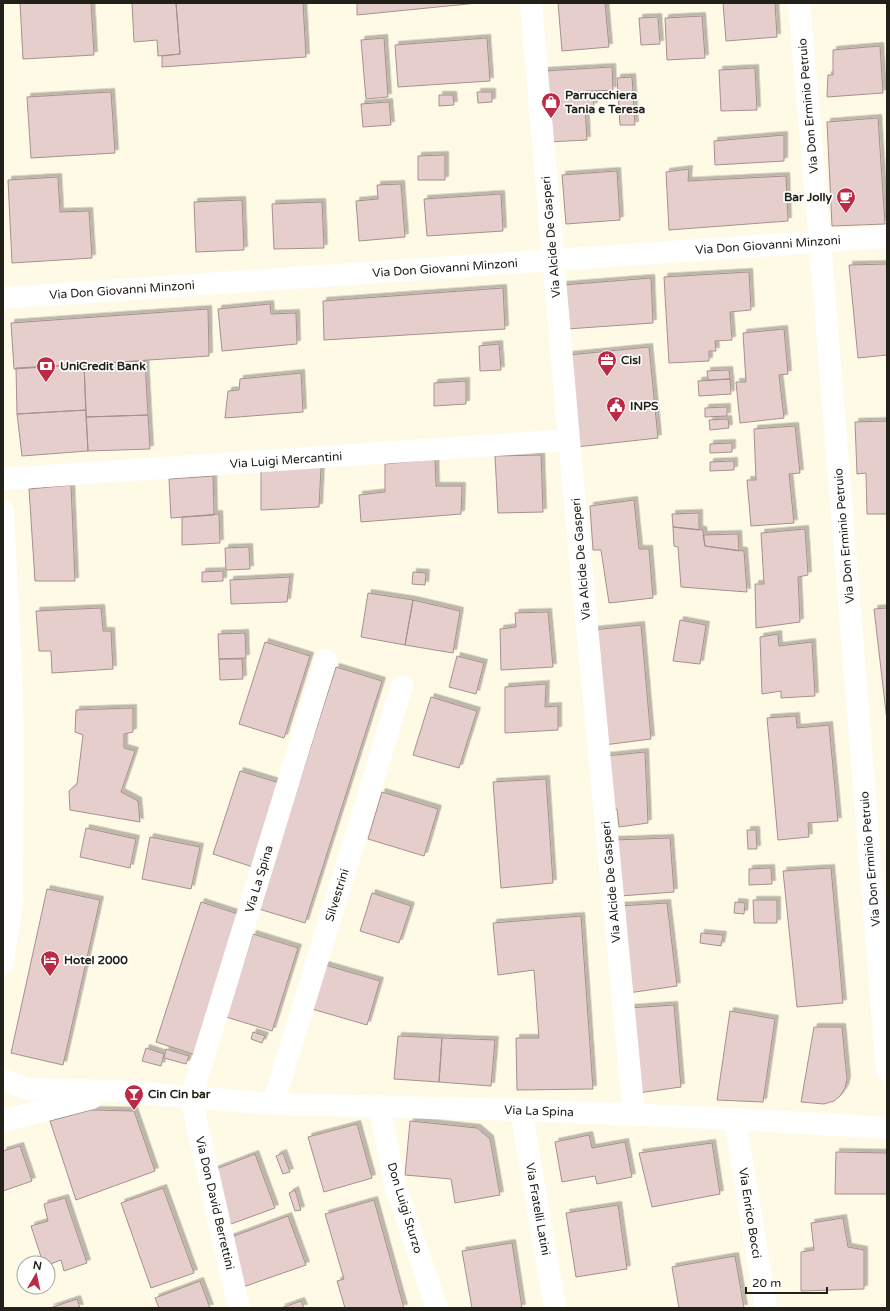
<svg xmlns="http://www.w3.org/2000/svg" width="890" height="1311" font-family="'Varela Round',sans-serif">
<defs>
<filter id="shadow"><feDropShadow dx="3.5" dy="-3.5" stdDeviation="0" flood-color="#0004"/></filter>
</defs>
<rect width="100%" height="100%" fill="#fffae6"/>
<path fill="#e6cecc" stroke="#a6908e" filter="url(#shadow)" d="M20 3H91L94 55 23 59Z
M132 3H176L180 54 158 56 157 40 134 42Z
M176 3H303L306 57 162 67V56L180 54Z
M357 3H478L357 15Z
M558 3H605L609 47 562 51Z
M723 3H775L777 37 726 41Z
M702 16 705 58 667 60 665 18Z
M658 17 660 44 641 45 639 18Z
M384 38 388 97 366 99 361 40Z
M487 38 490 81 398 87 395 45Z
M880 46 883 93 827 97 828 75H833V50Z
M612 67 613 90 570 92V95L593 94 594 106 585 107 587 140 548 142 544 71Z
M755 68 757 110 721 111 719 70Z
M632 77 635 125H620L617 78Z
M111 92 115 153 31 158 27 97Z
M477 92H492V102L478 103Z
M439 95H453L454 105 439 106Z
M389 102 391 125 363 127 361 104Z
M878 118 885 224 832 226 827 122Z
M784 135V161L715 165 714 141Z
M445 155V180H418V156Z
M689 169 688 181 786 176 788 221 669 230 666 172Z
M617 171 620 220 566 224 562 175Z
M58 177 60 212 89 211 92 258 12 263 8 180Z
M401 184 405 237 359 241 356 201 378 199 377 185Z
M501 194 503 231 427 236 424 199Z
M242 200 244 250 196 252 194 202Z
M322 202 324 248 274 249 272 204Z
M887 264V355L858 358 849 265Z
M749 272 751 310 730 312 732 340 715 341 716 351H709V361L669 363 664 277Z
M651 278 653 323 567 329 563 285Z
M503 288 505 329 324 340 323 301Z
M270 304 271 314 296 313 297 344 222 351 218 309Z
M208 309 209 356 14 369 11 323Z
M784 329 788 374 779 375 784 418 740 423 736 382H746L743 333Z
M499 344 501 370 480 371 479 346Z
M649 347 658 438 576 447 569 355Z
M145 361 148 415 86 417 84 364Z
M84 364 86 410 17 414 16 368Z
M729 370 730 379 708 380 707 371Z
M301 373 303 412 225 418 228 391 239 390 240 379Z
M730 379 731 394 699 396 698 381Z
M466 381V404L434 406V383Z
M727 407V416L705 417V408Z
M86 410 88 451 22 456 17 414Z
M148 415 150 449 88 451 86 417Z
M728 419 729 428 710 430 709 420Z
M887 421V514H867L866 473 857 474 855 422Z
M795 426 800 473 789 474 794 523 751 526 747 480H756L754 429Z
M732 443V452L710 453V444Z
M541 455 543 512 498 513 495 456Z
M435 459 436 486H462L461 514 361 522 359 495 385 492V464Z
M734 461V470L710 471V462Z
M321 467 319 507 261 510V471Z
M213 476 214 515 171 518 169 479Z
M71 485 75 581H35L29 489Z
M634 500 639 549H649L653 598 609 603 601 550H593L590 506Z
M699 513V530L673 527 672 514Z
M219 514 220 543 182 545V517Z
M673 527 703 530 705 546 744 551 747 592 681 587 678 547 674 546Z
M805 529 808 575 798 577 800 622 756 628 755 584H764L761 533Z
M738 534 739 551 705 546 703 535Z
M249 547 250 569 226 570 225 548Z
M223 571V581L202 582V572Z
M413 572 426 573 425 585 412 584Z
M290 577 287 602 231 604 230 580Z
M368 593 413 600 405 645 361 637Z
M413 600 460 611 453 653 405 645Z
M101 608 103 631H111L113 669 52 673 51 651H39L36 611Z
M887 608V721L874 609Z
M548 612 553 667 501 670 500 629 516 627 515 613Z
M680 620 706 625 700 664 673 661Z
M641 625 651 739 604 745 593 630Z
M245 633 246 658 219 659 218 634Z
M778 634 779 646 812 642 815 696 781 698V691L762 694 760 637Z
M265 642 310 656 284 738 239 724Z
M457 656 484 663 476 694 449 687Z
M219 659H242L243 679 220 680Z
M336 667 382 681 305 923 259 909Z
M546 684 545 707 558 706V730L505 733V687Z
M431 697 477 711 459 768 413 755Z
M133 708V732L124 734V748L135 751 121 792 138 801 140 822 70 810 69 791 77 784 83 735 75 732 76 710Z
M796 716 797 728 829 725 838 821 808 823 809 837 778 840 767 718Z
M645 752 648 823 619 827 617 809 609 810 606 756Z
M240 771 286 785 259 869 213 854Z
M546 779 553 883 501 888 493 782Z
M382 792 438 809 424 856 368 839Z
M86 828 136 839 130 868 80 857Z
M747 830H756L757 849H748Z
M150 837 200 847 191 889 142 879Z
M670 838 674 892 620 896 614 840Z
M771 868 772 884 749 885V869Z
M831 868 843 1003 797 1007 783 871Z
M47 889 100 900 63 1065 11 1053Z
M372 893 411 906 399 943 360 931Z
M753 900H777V923H754Z
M201 902 241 915 196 1055 156 1042Z
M735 902 745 903 744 914 734 913Z
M667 903 677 986 628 993 619 906Z
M581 916 593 1089 517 1090 516 1038H539L534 970 498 975 493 923Z
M701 933 723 935 721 946 700 943Z
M253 934 298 948 272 1031 226 1017Z
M325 965 380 981 367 1025 312 1009Z
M674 1005 681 1087 638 1093 629 1008Z
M730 1011 775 1019 763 1102 717 1100Z
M814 1027H842L847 1079 845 1088 840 1096 834 1101 824 1104 801 1102Z
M253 1032 265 1036 262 1043 251 1039Z
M398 1036 442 1038 439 1082 394 1079Z
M442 1038 495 1040 491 1086 439 1082Z
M146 1048 164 1054 161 1066 142 1061Z
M166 1049 189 1056 186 1064 164 1058Z
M91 1110 134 1111 155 1171 76 1200 50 1121Z
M410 1121 477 1128 490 1139 500 1195 455 1203 451 1179 405 1175Z
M357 1124 372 1178 324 1192 308 1137Z
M589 1135 592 1148 625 1142 632 1177 597 1184 595 1176 562 1182 555 1142Z
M712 1143 720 1194 652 1207 639 1153Z
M20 1146 32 1181 3 1191V1151Z
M836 1152 887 1153V1194H835Z
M283 1153 290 1172 283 1174 276 1156Z
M255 1154 275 1208 231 1224 211 1171Z
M163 1188 194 1273 151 1288 121 1203Z
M295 1190 301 1210 295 1211 289 1193Z
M65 1198 87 1263 64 1271 61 1260 48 1265V1263H43L31 1226 48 1221 44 1204Z
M374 1200 404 1308H345L337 1281 344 1279 325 1214Z
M618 1205 627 1269 576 1277 566 1213Z
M288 1216 306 1265 243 1287 226 1239Z
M843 1218 848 1247 864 1250V1289L801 1291V1252L814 1250 811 1223Z
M512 1243 522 1308H472L462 1251Z
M735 1256 744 1308H679L672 1267Z
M200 1281 210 1308H159L155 1298Z
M77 1299 80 1308H50Z
M301 1301 304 1308H281Z"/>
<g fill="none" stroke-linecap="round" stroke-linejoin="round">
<path stroke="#fff" stroke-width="22" d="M531 3 569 440 634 1115
M799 3 820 242
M3 479 569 440
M273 1104 402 686
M379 1106 396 1188 437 1308
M521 1110 555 1308
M735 1119 766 1308
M239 1308 191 1098 326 660"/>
<path stroke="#fff" stroke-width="22" d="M820 242 887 1070
M3 298 887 237
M3 1080 27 1089 116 1091 273 1104 521 1110 735 1119 887 1128
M3 1121 92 1098"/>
<path stroke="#fff" stroke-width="22" d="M3 511 12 699 13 737 12 898 3 963"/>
</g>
<defs>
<symbol id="shop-pin" viewBox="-11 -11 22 30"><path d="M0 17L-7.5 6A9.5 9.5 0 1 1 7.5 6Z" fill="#bc2b45" stroke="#fff"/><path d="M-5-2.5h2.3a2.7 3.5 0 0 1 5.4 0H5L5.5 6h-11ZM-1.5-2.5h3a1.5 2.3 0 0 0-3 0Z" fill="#fff"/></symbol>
<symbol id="cafe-pin" viewBox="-11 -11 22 30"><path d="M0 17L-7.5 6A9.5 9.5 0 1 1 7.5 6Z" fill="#bc2b45" stroke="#fff"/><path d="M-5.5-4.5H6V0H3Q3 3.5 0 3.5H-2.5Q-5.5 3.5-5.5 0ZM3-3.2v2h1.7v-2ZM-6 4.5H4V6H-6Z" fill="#fff"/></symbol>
<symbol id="office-pin" viewBox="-11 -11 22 30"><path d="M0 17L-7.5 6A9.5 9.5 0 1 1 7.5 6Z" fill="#bc2b45" stroke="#fff"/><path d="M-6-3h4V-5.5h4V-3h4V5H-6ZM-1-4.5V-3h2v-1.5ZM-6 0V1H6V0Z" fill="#fff"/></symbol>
<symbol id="bank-pin" viewBox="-11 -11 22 30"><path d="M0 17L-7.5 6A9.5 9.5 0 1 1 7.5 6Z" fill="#bc2b45" stroke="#fff"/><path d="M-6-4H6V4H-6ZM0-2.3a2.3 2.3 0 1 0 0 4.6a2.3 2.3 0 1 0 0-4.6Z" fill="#fff"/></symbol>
<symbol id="civic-pin" viewBox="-11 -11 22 30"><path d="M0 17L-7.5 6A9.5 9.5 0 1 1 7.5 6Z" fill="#bc2b45" stroke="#fff"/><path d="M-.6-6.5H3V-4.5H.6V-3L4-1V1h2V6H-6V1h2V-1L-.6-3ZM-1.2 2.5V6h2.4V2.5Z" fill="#fff"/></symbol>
<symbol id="hotel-pin" viewBox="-11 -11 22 30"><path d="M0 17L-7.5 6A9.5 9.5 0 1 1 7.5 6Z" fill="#bc2b45" stroke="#fff"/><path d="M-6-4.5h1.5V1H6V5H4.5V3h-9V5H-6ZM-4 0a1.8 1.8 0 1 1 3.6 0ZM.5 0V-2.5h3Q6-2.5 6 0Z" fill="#fff"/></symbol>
<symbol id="bar-pin" viewBox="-11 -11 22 30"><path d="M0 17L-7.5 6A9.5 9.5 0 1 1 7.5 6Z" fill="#bc2b45" stroke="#fff"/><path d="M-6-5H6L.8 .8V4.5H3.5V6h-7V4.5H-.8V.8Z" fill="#fff"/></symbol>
</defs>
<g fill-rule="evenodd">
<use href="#shop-pin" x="540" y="91" width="22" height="30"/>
<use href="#cafe-pin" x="835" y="186" width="22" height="30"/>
<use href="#office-pin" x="596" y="349" width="22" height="30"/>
<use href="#bank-pin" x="35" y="355" width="22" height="30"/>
<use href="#civic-pin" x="605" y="395" width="22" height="30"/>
<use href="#hotel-pin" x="39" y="949" width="22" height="30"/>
<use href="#bar-pin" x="123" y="1083" width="22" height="30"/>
</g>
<g text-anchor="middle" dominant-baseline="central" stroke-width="3.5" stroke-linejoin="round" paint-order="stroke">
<g font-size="12" font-weight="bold" fill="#222119" stroke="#fff" text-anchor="start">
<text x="565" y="95">Parrucchiera<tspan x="565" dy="14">Tania e Teresa</tspan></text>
<text x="832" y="197" text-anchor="end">Bar Jolly</text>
<text x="621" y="360">Cisl</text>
<text x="60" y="366">UniCredit Bank</text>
<text x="630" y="406">INPS</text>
<text x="64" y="960">Hotel 2000</text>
<text x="148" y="1094">Cin Cin bar</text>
</g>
<g font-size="12" fill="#222119" stroke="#fff">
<text transform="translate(808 106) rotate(-95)">Via Don Erminio Petruio</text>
<text transform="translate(551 237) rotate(-95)">Via Alcide De Gasperi</text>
<text transform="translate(768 245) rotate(-4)">Via Don Giovanni Minzoni</text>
<text transform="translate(445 268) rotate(-4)">Via Don Giovanni Minzoni</text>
<text transform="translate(122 290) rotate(-4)">Via Don Giovanni Minzoni</text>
<text transform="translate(286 460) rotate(-4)">Via Luigi Mercantini</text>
<text transform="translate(844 536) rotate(-95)">Via Don Erminio Petruio</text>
<text transform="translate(581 559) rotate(-95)">Via Alcide De Gasperi</text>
<text transform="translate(870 859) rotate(-95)">Via Don Erminio Petruio</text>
<text transform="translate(259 879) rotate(-73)">Via La Spina</text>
<text transform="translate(611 882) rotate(-95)">Via Alcide De Gasperi</text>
<text transform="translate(337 895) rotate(-73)">Silvestrini</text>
<text transform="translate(539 1111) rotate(2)">Via La Spina</text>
<text transform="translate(215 1203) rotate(77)">Via Don David Berrettini</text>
<text transform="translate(405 1208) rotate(73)">Don Luigi Sturzo</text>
<text transform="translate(538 1209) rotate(80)">Via Fratelli Latini</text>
<text transform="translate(750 1213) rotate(81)">Via Enrico Bocci</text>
</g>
</g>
<rect width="890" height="1311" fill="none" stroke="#222119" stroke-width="8"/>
<g transform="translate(36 1275) rotate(9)"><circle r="19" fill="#ffffff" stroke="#a7a6a3"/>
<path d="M0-3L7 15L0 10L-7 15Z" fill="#bc2b45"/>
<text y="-6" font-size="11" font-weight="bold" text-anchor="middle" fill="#222119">N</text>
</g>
<path d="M746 1287v6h81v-6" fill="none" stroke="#222119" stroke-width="2"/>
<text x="752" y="1287" font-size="12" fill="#222119" stroke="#ffffff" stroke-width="3" paint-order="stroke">20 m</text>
</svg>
